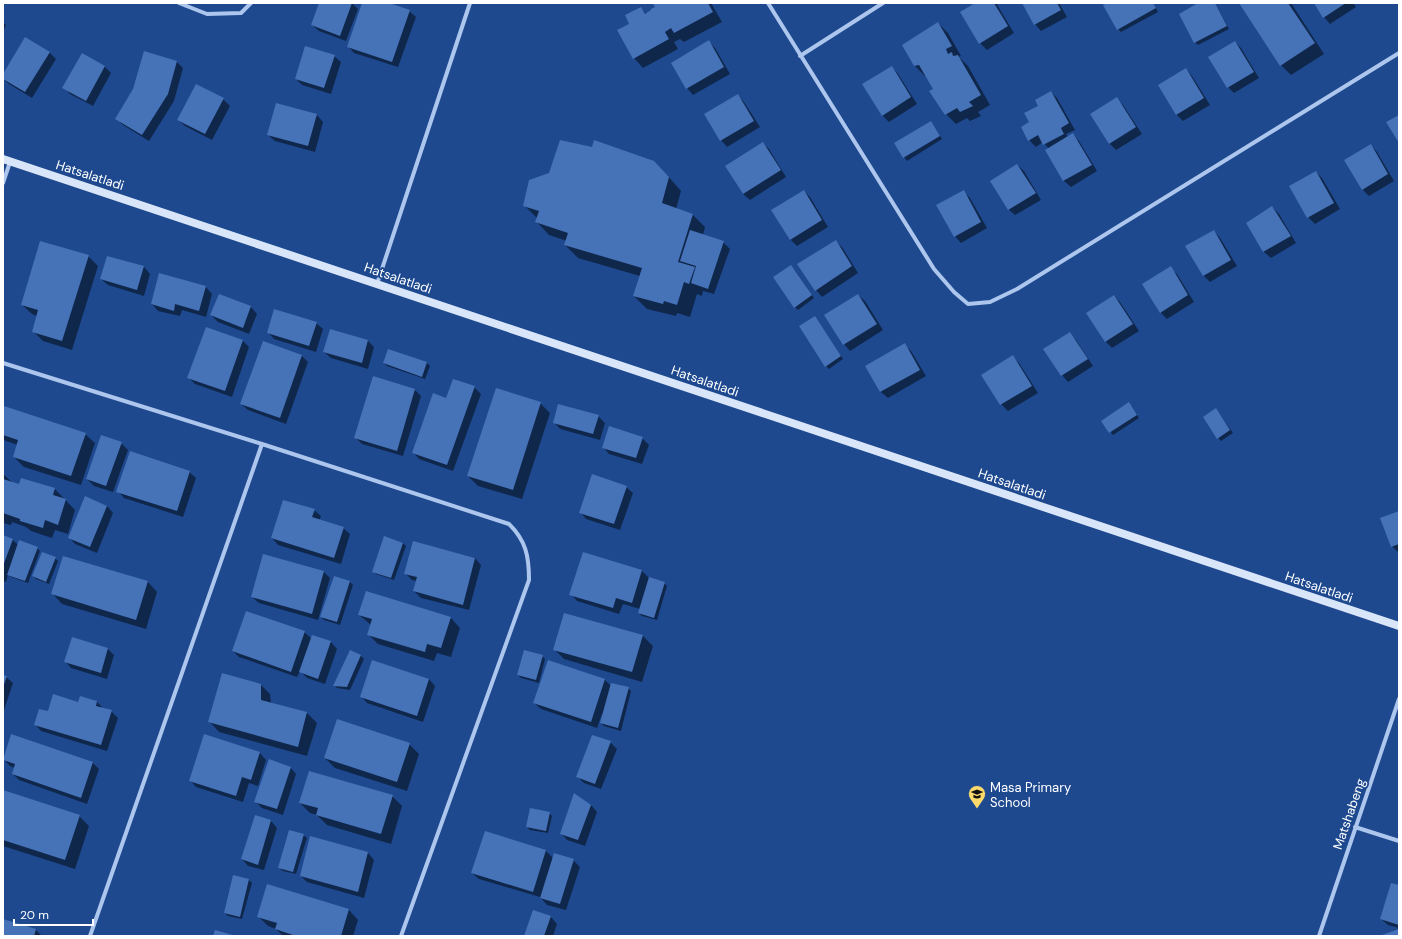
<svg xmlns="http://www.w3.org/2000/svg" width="1402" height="939" font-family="'DM Sans',sans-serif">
<rect width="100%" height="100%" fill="#1e498f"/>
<path fill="#0007" d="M320 3H352L358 9 346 41 319 31 312 25Z
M363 3H386L409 11 416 17 398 67 354 53 348 46Z
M656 3H711L722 22 684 42 680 39 674 42 678 49 643 68 634 58 631 24 640 8 646 14 656 7Z
M977 3H996L1014 33 987 50 980 43 961 12Z
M1023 3H1059L1067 17 1041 31 1035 24Z
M1109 3H1153L1158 12 1121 32 1118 29Z
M1200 3H1215L1229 29 1198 45 1195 42Z
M1241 3H1291L1324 54 1291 75 1281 65Z
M1315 3H1353L1356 7 1330 24 1324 17Z
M3 22 6 25 3 31Z
M938 23 948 33 961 56 959 57 968 66 990 105 978 112 981 116 970 121 967 118 956 124 946 114 926 75 925 76 915 66Z
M709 42 715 48 730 74 693 95 687 88Z
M1235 42 1241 48 1259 78 1234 93 1228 87Z
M49 52 56 59 32 98 9 84 3 79V76Z
M145 53 177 62 183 68 174 101 149 141 123 125 116 118 134 89Z
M82 55 105 67 111 73 93 106 70 94 64 87Z
M334 56 341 62 331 94 302 85 296 79Z
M892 67 898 74 917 104 889 122 882 115Z
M1186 69 1192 76 1210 105 1183 121 1176 114Z
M197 85 223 99 230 106 212 140 185 126 178 120Z
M1051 92 1057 98 1075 130 1066 134 1068 137 1073 135 1079 141 1097 171 1071 187 1064 181 1046 150 1049 149 1043 142 1036 147 1029 140 1031 122 1039 106Z
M738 95 744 102 760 127 727 147 721 140Z
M1117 99 1123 105 1142 134 1116 150 1109 143Z
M277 104 317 115 323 122 315 152 275 141 268 135Z
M931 122 942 139 907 161 895 144Z
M763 143 769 149 786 177 750 200 743 194 726 167Z
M1371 145 1377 152 1394 181 1369 196 1362 189Z
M1017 165 1024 171 1041 200 1015 215 1008 209Z
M1316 172 1322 178 1340 209 1315 224 1308 217 1290 186Z
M667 175 681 191 676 209 692 214 705 227 703 235 723 242 730 249 714 294 703 291 702 296 697 294 690 317 677 313 676 316 647 309 634 296 640 276 578 258 565 245 567 241 549 235 537 222V218L524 205Z
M804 191 810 197 828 227 797 246 790 239Z
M963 191 970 198 987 228 961 243 955 236Z
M1272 207 1279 214 1296 243 1271 258 1264 252 1247 223Z
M1214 231 1220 238 1237 266 1210 282 1203 275Z
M835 241 842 247 858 273 822 297 816 290Z
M88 256 98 266 72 350 43 341 33 331 37 316 32 314 22 305Z
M107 257 144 267 150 274 144 296 108 285 101 279Z
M1170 268 1177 274 1194 302 1167 319 1161 313Z
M794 269 814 298 798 310 795 307Z
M206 287 212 294 206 317 182 310 180 316 158 311 152 304Z
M858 295 865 301 883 330 850 351 844 344Z
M1114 296 1120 302 1139 331 1112 348 1106 342Z
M251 307 257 314 249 334 218 322 211 315Z
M815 317 843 359 829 369 826 366Z
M316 323 323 329 316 352 274 339 268 332Z
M206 328 243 341 249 347 232 397 195 384 188 377Z
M330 330 368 341 374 347 368 369 331 358 324 352Z
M1069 333 1076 340 1093 366 1068 382 1062 375Z
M264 342 302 356 308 362 286 424 248 410 241 404Z
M905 345 911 351 926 376 888 398 881 392 867 366Z
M389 350 427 363 430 366 425 379 387 366 384 363Z
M1013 357 1019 363 1038 393 1008 411 1001 404Z
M474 387 481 394 453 471 419 459 413 452 446 399Z
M415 390 421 396 403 456 362 444 356 438Z
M540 403 550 413 522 499 478 486 468 476Z
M4 407 85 434 95 443 81 485 24 467 14 457 18 445 6 441 3 439V411Z
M1132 407 1139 418 1113 435 1102 421Z
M1216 409 1233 433 1221 441 1218 438Z
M598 416 605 423 600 440 560 429 554 422Z
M642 438 649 445 642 464 609 454 603 447Z
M121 443 128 450 113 492 94 486 87 479Z
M189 472 196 478 183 517 124 498 118 491Z
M3 474 13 483 20 485 55 489 75 510 68 534 55 530 52 538 31 531 26 527 12 522 11 525 3 523Z
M626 487 633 493 620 530 586 519 580 512Z
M107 506 113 513 97 553 75 544 69 537Z
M314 510 321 516 319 521 343 528 350 534 341 564 278 545 272 538Z
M1399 512V553L1392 546Z
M3 536 13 540 18 545 37 548 40 551 28 583 11 577 8 575 6 582 3 581Z
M414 542 475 558 481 565 469 610 421 598 414 591 417 581 412 580 405 573Z
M403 543 406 546 394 580 376 574 373 571Z
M584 553 642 571 650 579 664 583 667 586 657 620 642 616 639 613 640 609 623 604 619 614 577 601 571 594Z
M264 555 324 572 330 578 318 620 259 603 252 597Z
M64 557 148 582 157 592 146 629 62 604 53 594Z
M55 558 58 561 49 584 36 579 33 576Z
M334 577 350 582 353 585 340 625 324 620 321 617Z
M565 614 643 636 653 646 642 682 564 659 554 649Z
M359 615 451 618 460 628 451 657 437 653 434 661 378 644 368 634 371 625Z
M304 632 312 639 313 636 331 642 337 649 325 684 307 678 300 671 297 677 239 657 233 651Z
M72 638 108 649 114 655 107 679 71 668 65 661Z
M350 651 361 656 364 659 350 690 337 688 335 686Z
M542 656 545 659 539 683 521 678 518 675Z
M3 676 6 677 13 683 3 713Z
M429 679 435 686 423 722 367 703 361 696Z
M605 680 611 686 628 688 631 691 621 731 604 726 601 723 603 715 602 714 597 728 541 709 534 703Z
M260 684 270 694 271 703 307 713 317 723 307 756 219 732 210 722Z
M97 702 103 708 111 711 118 718 107 751 41 731 35 724 48 713 79 703Z
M204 735 260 753 266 760 258 786 249 783 243 802 196 787 190 780Z
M610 742 617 749 601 789 584 783 577 776Z
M409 744 419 754 407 791 335 768 325 758Z
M4 760 93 763 99 769 87 804 19 780 13 774 15 768 10 766Z
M290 767 296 774 283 815 262 808 256 802Z
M3 794 79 816 89 826 75 869 3 846Z
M392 796 402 806 391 844 327 825 317 815 310 813 300 803Z
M591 805 597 812 585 846 567 840 561 833Z
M549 813 552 816 548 833 530 830 527 827Z
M255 817 271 821 277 828 264 870 248 866 242 859Z
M486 832 546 851 553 858 573 860 580 867 566 910 547 905 540 897 479 879 472 873Z
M303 835 307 838 296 874 283 871 279 868Z
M311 838 368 853 374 860 364 898 307 882 301 876Z
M249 880 252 883 242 919 228 916 225 913Z
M1399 886V928L1388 925 1381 919Z
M349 910 358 920 353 936H283L276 929 268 926 258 916Z
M534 911 551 917 557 924 553 936H525Z
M3 920 36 930 42 936H3Z"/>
<path fill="#4672b7" d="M319 3H352L340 36 311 25Z
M362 3H389L410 10 392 62 347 47Z
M654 3H708L713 12 674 33 671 28 665 32 669 39 633 59 617 30 629 24 625 15 641 7 645 14 651 10V9L655 7 653 4Z
M975 3H994L1008 26 979 44 960 12Z
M1022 3H1057L1061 10 1034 25Z
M1107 3H1153L1156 8 1117 30 1103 5Z
M1198 3H1215L1227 26 1194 43 1179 14Z
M1239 3H1288L1315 43 1280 66Z
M1314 3H1346L1323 18Z
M938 22 952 46 946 49 948 54 952 52 953 56 958 55 981 95 969 102 973 106 960 112 957 108 945 115 929 91 933 89 919 65 914 66 902 45Z
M25 37 50 52 25 92 3 79V74Z
M709 40 724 67 686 89 671 63Z
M1235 41 1254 72 1227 88 1208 57Z
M305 46 335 55 324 88 295 79Z
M144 51 177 61 168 94 142 135 115 119 133 89Z
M82 53 105 66 86 101 62 88Z
M892 66 911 97 882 116 862 84Z
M1186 68 1204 98 1176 115 1158 85Z
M196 84 224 98 205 134 177 120Z
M1051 91 1069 123 1061 128 1064 134 1043 145 1038 135 1028 141 1021 127 1029 122 1024 113 1038 106 1035 100Z
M738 94 754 121 720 141 704 114Z
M1117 97 1136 127 1109 144 1090 114Z
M276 103 317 114 308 146 267 135Z
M1399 115V143L1386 122Z
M931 121 940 136 903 158 894 143Z
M1073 133 1092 165 1063 181 1045 150Z
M560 140 592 147 594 140 654 161 669 177 662 203 693 214 678 262 695 267 689 284 684 282 677 305 664 301 663 304 633 296 642 268 564 245 568 233 535 222 539 211 523 206 529 180 549 173Z
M763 142 781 170 743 194 725 166Z
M1371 144 1388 174 1362 190 1344 160Z
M1017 164 1036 193 1008 210 990 181Z
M1316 171 1334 203 1307 218 1289 186Z
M804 190 822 220 790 240 771 210Z
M964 190 981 222 954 237 936 205Z
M1272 206 1291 236 1263 252 1246 223Z
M690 230 724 241 708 289 691 283 696 266 680 261Z
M1214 230 1231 260 1203 276 1185 246Z
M836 240 852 266 815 291 797 264Z
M40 241 89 255 62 341 32 332 38 310 21 305Z
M107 256 144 266 137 290 100 279Z
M791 265 812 295 794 308 773 277Z
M1171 266 1188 295 1160 313 1142 284Z
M159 273 206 286 199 311 175 304 174 311 151 304Z
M219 294 251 306 243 328 210 315Z
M858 294 877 324 843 345 824 315Z
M1114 295 1133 324 1105 342 1086 313Z
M274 309 317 322 309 346 267 333Z
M815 316 841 356 825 367 799 326Z
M206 327 243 340 225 391 187 378Z
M330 329 368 340 362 363 323 352Z
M1070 332 1088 359 1061 376 1043 349Z
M263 341 302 355 280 418 240 404Z
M905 343 920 370 880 392 865 366Z
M388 349 427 362 422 377 383 363Z
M1013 355 1032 386 1000 405 981 375Z
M373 376 415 389 397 451 354 438Z
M453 379 475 386 447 465 412 453 433 393 446 398Z
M496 388 541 402 513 490 467 476Z
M1129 402 1137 415 1109 433 1101 421Z
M558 404 599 415 593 434 553 423Z
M4 406 86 433 71 476 13 457 18 440 3 435Z
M1216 408 1230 430 1217 439 1203 417Z
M609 426 643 437 636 458 602 448Z
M101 435 122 442 106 486 86 479Z
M130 451 190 471 177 511 116 492Z
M592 474 627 486 614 524 579 513Z
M21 478 55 488 53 495 66 499 58 525 45 520 43 528 20 521V519L3 513V479L19 484Z
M85 496 107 506 90 547 68 538Z
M283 500 315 509 312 517 344 527 334 558 271 538Z
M1399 511V544L1391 547 1380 518Z
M3 535 13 539 3 566Z
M384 536 403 543 391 578 372 572Z
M19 540 38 547 25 581 7 575Z
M413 541 475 558 463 605 413 591 417 577 404 574Z
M42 552 56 557 46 582 32 576Z
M583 552 642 570 632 603 616 598 613 608 569 595Z
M263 554 324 571 312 614 251 597Z
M63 556 148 581 136 620 51 594Z
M334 576 350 581 337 622 320 617Z
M649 577 665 582 654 618 638 613Z
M366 591 451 617 441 648 427 644 425 652 367 635 372 619 358 615Z
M246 611 305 631 291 672 232 651Z
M564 613 643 635 632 672 553 650Z
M312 635 331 641 318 679 299 672Z
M72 637 108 648 101 673 64 662Z
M350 650 361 655 347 687 333 686Z
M524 650 543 655 536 680 517 675Z
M372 660 429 679 417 716 360 697Z
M548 660 605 679 591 722 533 703Z
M222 673 261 684V700L307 712 298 747 208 722Z
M3 675 7 676 3 687Z
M611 683 629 687 618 728 600 723Z
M53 694 78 702 80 696 97 701 96 706 112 710 101 745 34 725 39 709 48 711Z
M337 719 410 743 397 782 324 758Z
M11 734 93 762 81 798 12 774 15 764 3 760Z
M204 734 260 752 251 780 242 777 236 796 189 781Z
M592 735 611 741 595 784 576 777Z
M269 759 291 767 277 809 254 802Z
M309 771 393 795 381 834 316 815 318 808 299 803Z
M3 790 80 815 65 860 3 840Z
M574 793 591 805 578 840 560 834Z
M530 808 550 812 546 831 526 827Z
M255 815 271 820 258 865 241 859Z
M289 830 304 834 293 872 278 868Z
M485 831 546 850 533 892 471 873Z
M310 836 368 852 358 892 300 876Z
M554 853 574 859 560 904 540 898Z
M233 875 249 879 240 917 224 913Z
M1391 883 1399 885V925L1380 919Z
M267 884 349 909 341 936H296L275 929 277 923 257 917Z
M533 910 551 916 544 936H524Z
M3 919 36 929 34 936H3Z
M1399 929V936H1379Z
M215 930 236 936H213Z"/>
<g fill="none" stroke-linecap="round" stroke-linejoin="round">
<path stroke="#adc6ed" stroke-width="4" d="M179 3 207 14 241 13 251 3
M768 3 934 269 954 292 968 304 990 302 1017 289 1399 53
M800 56 883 3
M3 183 10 162
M377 284 470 3
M3 363 262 444 509 524C526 541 529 556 529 580L401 936
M1355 827 1399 841
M90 936 262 444
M1319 936 1399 699"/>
<path stroke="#d9e6fa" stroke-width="8" d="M3 159 1399 626"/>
</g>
<defs>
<symbol id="school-pin" viewBox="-11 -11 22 30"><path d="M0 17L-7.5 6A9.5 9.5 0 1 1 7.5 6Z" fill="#fcda6c" stroke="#1e498f"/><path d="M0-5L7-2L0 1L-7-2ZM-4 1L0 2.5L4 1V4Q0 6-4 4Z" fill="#111"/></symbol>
</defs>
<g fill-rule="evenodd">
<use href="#school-pin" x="967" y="784" width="20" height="27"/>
</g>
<g text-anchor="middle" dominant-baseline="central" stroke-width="3.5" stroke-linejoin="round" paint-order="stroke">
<g font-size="13" fill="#fff" stroke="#1e498f">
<text transform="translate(90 175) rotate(18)">Hatsalatladi</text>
<text transform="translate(398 278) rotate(19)">Hatsalatladi</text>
<text transform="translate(705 381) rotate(19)">Hatsalatladi</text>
<text transform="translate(1012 484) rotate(19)">Hatsalatladi</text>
<text transform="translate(1319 587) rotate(19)">Hatsalatladi</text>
<text transform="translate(1349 814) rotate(-71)">Matshabeng</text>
</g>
<g font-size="13" fill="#fff" stroke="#1e498f" text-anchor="start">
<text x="990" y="787">Masa Primary<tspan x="990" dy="15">School</tspan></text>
</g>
</g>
<rect width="1402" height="939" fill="none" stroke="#ffffff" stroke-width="8"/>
<path d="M14 919v6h79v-6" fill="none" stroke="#ffffff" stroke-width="2"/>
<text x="20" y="919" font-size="12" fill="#ffffff" stroke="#1e498f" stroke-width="3" paint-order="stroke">20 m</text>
</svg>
